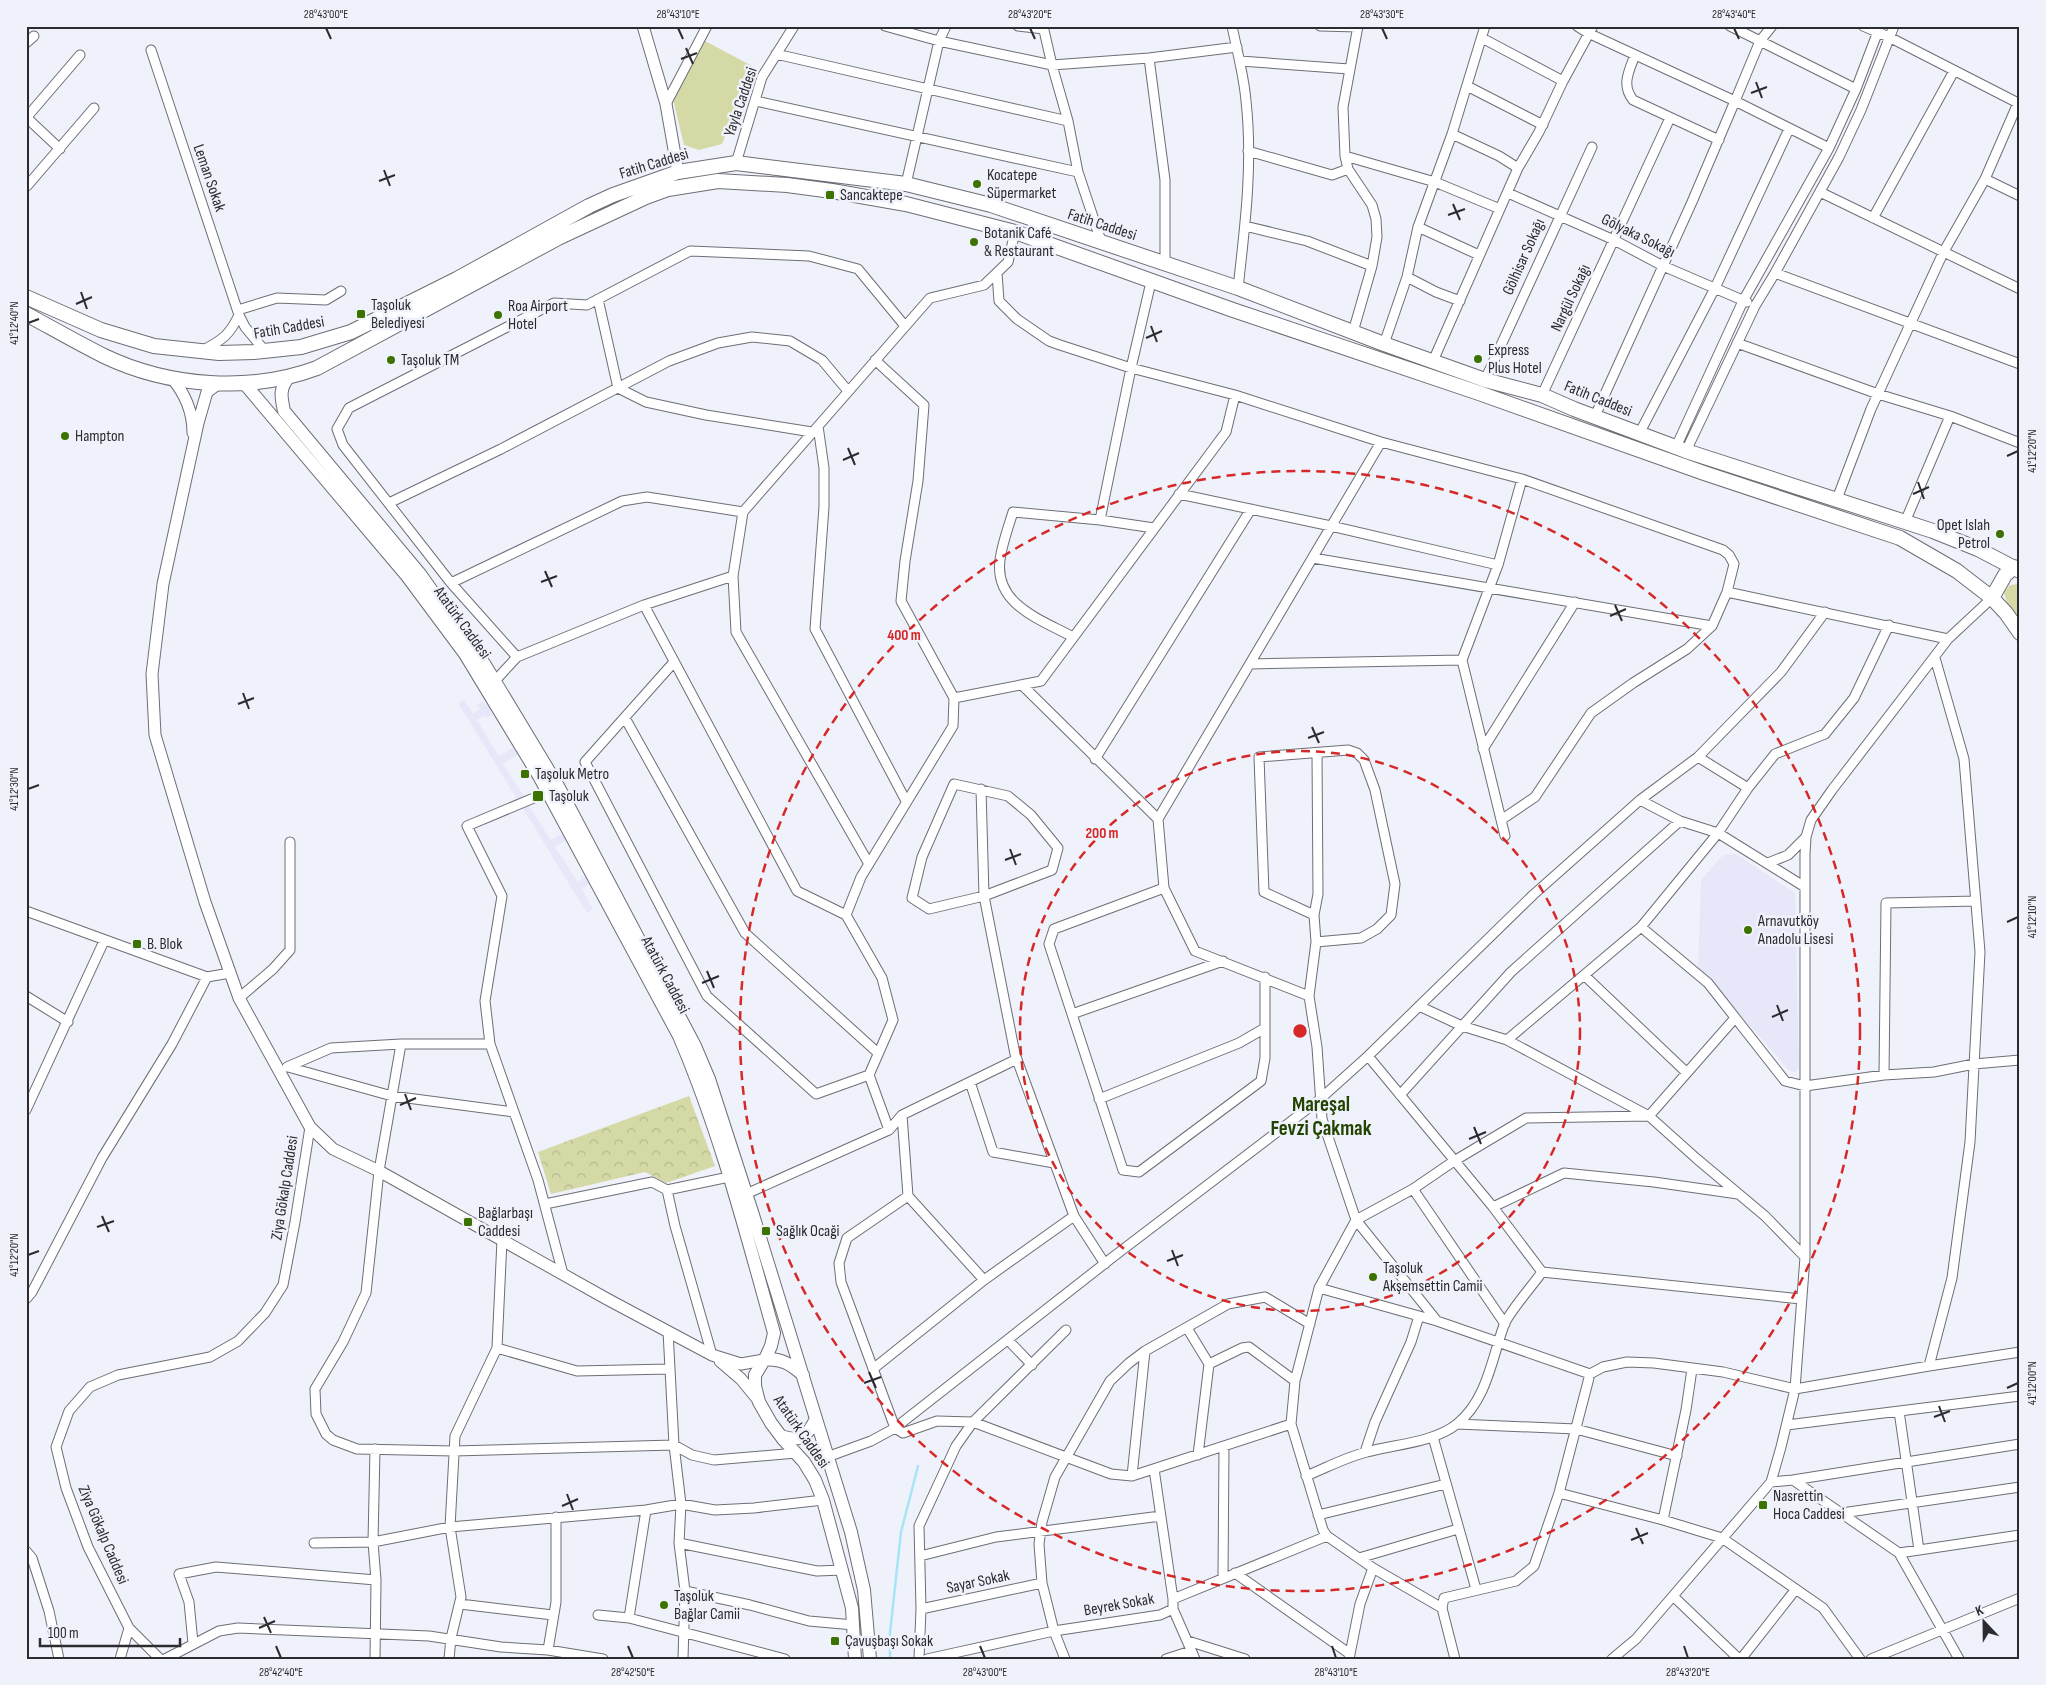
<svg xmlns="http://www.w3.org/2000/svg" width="2046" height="1685" font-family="'Sofia Sans Condensed',sans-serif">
<defs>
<pattern id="park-crowns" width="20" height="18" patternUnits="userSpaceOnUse" patternTransform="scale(1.25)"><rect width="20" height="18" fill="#d4d9a6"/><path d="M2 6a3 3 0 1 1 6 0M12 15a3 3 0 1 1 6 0" fill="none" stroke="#b6ba8f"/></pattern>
</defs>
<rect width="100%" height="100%" fill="#f0f2fb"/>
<path fill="#e6e8f9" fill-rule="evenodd" d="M491 684 620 893 614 897 601 877 596 880 598 885 592 888 589 884 582 889 593 909 587 913 458 703 464 700 473 713 480 709 477 705 483 701 486 705 492 701 484 688ZM497 708 519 744 499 756 477 720 484 716 486 718 492 715 490 711ZM523 751 545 786 539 790 537 788 531 792 532 794 525 798 503 764ZM549 793 571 828 551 840 529 806 536 801 538 803 544 799 543 797ZM575 835 597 870 591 874 590 871 578 882 555 847Z
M1736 854 1795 893 1799 1068 1795 1072 1790 1071 1698 967 1701 880 1723 855Z"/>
<path fill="#d4d9a6" d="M705 41 754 67 722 144 699 150 684 145 673 99Z
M2020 584V622L2007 603 2004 592 2010 585Z"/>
<path fill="url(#park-crowns)" d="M689 1096 715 1166 666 1183 645 1172 551 1194 538 1152Z"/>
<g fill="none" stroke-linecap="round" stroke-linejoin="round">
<path stroke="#a8e4f8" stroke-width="2.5" d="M890 1659V1633L901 1532 918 1466"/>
<defs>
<path id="minor" d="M885 26 939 41 1052 65 1149 58 1237 47
M1018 26 1044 29
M1043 26 1052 65 1068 121 1078 172 1102 244
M1232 26C1237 51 1244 76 1246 101 1253 164 1245 226 1238 288
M1320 26 1358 27
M1577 26 1588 33 1735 101 1760 41 1772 26
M1730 26 1856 89
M1482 38 1563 81
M26 43 34 36
M151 50 239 315 245 327 265 351
M776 54 1068 121
M1635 55C1629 71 1621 85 1633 100L1719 140
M1149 58 1165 180V264
M1240 61 1349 69
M1467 86 1543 125
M756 101 1078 172
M666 104 707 26
M26 117 60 149
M26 118 80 55
M1452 134 1499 156 1518 168
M1248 151 1332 175 1348 169
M1345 156 1435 182 1500 209
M736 163 762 77 794 26
M1985 179 2020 196
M906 184 939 41 946 26
M27 186 94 108
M1820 192 2020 289
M1508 193 1614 240 1663 266 1747 302
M1873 218 1954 71
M1245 226 1307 241 1372 266
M1418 227 1479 255
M997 273 999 301 1017 319 1049 341 1060 345 1131 368 1235 395 1381 442 1522 479 1723 550 1729 555 1734 564 1727 592 1712 626 1687 649 1633 683 1591 713 1535 797 1501 820
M1775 273 2020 364
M1407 277 1436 292 1460 301
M598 299 618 388 646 402 706 415 812 432
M238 310 277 298 326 300 341 291
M1353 332 1372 266 1377 237 1376 219 1372 205 1348 169 1345 156 1343 107 1358 26
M1737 343 1878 394 1950 416 2020 443
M1384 344 1407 277 1418 227 1452 134 1485 26
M203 350C223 340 230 334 239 315
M875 360 924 405 918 481 905 561 901 601 954 698
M1433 361 1518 168 1539 132 1563 81 1593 26
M1485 380 1592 147
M1542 395 1670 118
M1595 416 1692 202 1735 101 1829 148
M818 426 824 468V507L815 629 906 801
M1639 434 1715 288 1789 129
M1676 447 1743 301 1829 148 1856 89 1880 26
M1686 451 1755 306 1775 273 1839 157 1861 110 1894 26
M1179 494 1331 526 1498 565
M1837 499 1871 409 1943 253 1985 179 2018 103 1889 37 1863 26
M389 503 501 449 669 361 718 343 752 337 790 341 822 360 848 391
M1100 520 1131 368 1151 282
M1905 522 1950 416
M1313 558 1712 626
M733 576 736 632 869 864
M451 583 622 501 647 497 743 512
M1727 592 1948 639
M644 605 797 891 846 915
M1073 637C1042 620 994 605 1000 560 1002 544 1008 528 1013 512L1100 520 1154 528
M517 657 451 583 343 445 337 429 349 408 554 303 587 305 690 251 809 256 858 269 905 326
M1462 660 1505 836
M674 662 585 762 707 996 816 1094 869 1075 893 1020 882 978 846 915 861 877 953 726 954 698 1041 681 1226 432 1235 395
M1250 664 1462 660 1498 565 1522 479
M492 684 517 657 644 605 733 576 743 512 930 298 984 285 1008 262 1015 232
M1022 685 1158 819 1164 888 1195 951 1309 996
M625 718 745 933 878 1053
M1483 749 1575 602
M1317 754 1318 894 1314 915 1316 942 1309 996 1317 1047 1322 1119 1356 1220 1437 1321
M1698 757 1748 788
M1095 759 1251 509
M954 784 1008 796 1031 815 1058 848 1052 870 984 896 929 909 912 898 922 857Z
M981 789 984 896 1015 1054 1074 1216 1105 1264
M548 792 467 826 502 896 485 1001 490 1044 538 1180 563 1274
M1640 800 1680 821 1718 833 1805 887
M1158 819 1381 442
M1768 863 1788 855 1806 837
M1164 888 1054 929 1049 944 1123 1170 1139 1172 1261 1081 1265 1058V977
M26 911 207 977 230 973
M1314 915 1264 892 1259 757 1348 750 1357 753 1364 760 1375 790 1395 884 1391 915 1377 929 1361 938 1316 942
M1641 927 1708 983 1785 1081 1805 1086 1884 1075 1934 1072 1974 1064 2020 1060
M1584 975 1687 1073
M26 996 68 1022
M239 998 273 969 290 950V842
M1419 1006 1462 1026 1507 1040 1649 1116 1697 1159 1765 1216 1805 1257
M1072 1014 1223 961
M1507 1040 1641 927 1718 833 1748 788 1775 754 1825 734 1854 698 1889 625
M401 1044 379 1171 366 1293 343 1342 315 1389 316 1414 326 1434 333 1440 357 1449 454 1451 674 1445 692 1455 714 1460 796 1453
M1368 1056 1493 1207 1542 1272
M287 1067 331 1048 401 1044H490
M288 1067 392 1096 514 1112
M869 1075 889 1130
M1884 1075 1886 903 1976 901
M970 1082 993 1152 1054 1163
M1400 1095 1511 972 1680 821
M1099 1099 1239 1043 1265 1028
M26 1110 104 941
M902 1115 908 1196 984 1280
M1413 1189 1505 1324
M667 1190 675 1226 712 1355
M746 1194 889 1130 902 1115 1017 1059
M908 1196 847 1238 839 1263 841 1282 895 1428 903 1433 937 1421 973 1422 1111 1474 1132 1476 1291 1424
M545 1204 652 1182 667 1190 729 1177
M1493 1207 1564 1173 1654 1182 1738 1194
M1319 1288 1437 1321 1590 1374 1603 1367 1627 1362 1654 1363 1723 1372 1795 1389 1929 1366 2020 1352
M26 1299 32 1292 102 1158 172 1044 207 977
M1187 1328 1209 1364 1198 1455
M668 1331 674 1445 681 1504 679 1543 685 1591 683 1659
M1008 1340 1032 1365
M497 1348 577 1371 669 1369
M1209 1364 1242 1348 1249 1347 1295 1381
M1929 1366 1952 1278 1970 1142 1980 952 1964 759 1935 658
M873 1369 984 1280 1074 1216
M1899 1411 1919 1550
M1457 1424 1576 1429 1677 1456
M1787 1425 2020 1396
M1433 1437 1476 1589
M1365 1452 1375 1422 1411 1342 1419 1316
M827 1457 871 1441 895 1428 1113 1257 1319 1100 1368 1056 1533 895 1640 800 1698 757 1781 672 1825 612
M1154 1469 1173 1599
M1132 1476 1145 1351
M1306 1476C1326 1468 1346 1457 1367 1452 1395 1444 1433 1443 1457 1424 1487 1400 1492 1358 1504 1325 1509 1312 1533 1285 1542 1272L1801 1299
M1793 1480 2020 1444
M1771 1482 1793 1480 1899 1553 1959 1659
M1559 1493 1663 1520 1722 1538 1823 1608 1860 1659
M1842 1513 2020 1487
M1318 1515 1446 1484
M1663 1520 1686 1410 1692 1369
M314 1543 373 1542 450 1527 646 1510 681 1504 715 1510 754 1508 823 1500
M679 1543 817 1571 843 1570
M26 1551 32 1558 49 1611 59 1659
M1899 1553 2020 1535
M920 1556 996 1537 1161 1516
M1359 1558 1458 1529
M1235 1573 1350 1654
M1223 1578 1224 1447
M685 1591 750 1605 809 1621 854 1625
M1673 1596 1739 1659
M460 1604 553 1615
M1442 1608 1373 1568 1327 1536 1323 1530 1291 1424 1295 1381 1319 1288 1356 1220 1413 1189 1454 1161 1526 1118 1649 1116 1735 1018
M921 1609 1042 1583
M1173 1609 1195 1659
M598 1615 629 1618 785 1659
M629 1618 646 1510
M1188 1641 1245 1659
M193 1643 189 1602 179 1574 216 1567 376 1580
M548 1650 556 1602V1517
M120 1659 129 1628
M160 1659 129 1628 88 1547 66 1488 56 1447 69 1411 90 1387 118 1375 210 1357 238 1341 265 1313 283 1285 295 1222 310 1127
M165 1659 219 1631 238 1628 429 1636 501 1647 548 1650 603 1659
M375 1659 376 1580 373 1542 375 1449
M449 1659 451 1638 461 1597 450 1527 455 1436 497 1348 502 1240
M919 1659 921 1609 919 1526 956 1446 973 1422 1066 1330
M927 1659 1054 1631 1160 1615 1173 1609V1599L1327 1536
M1065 1659 1054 1631 1042 1583 1039 1544 1042 1522 1055 1477 1110 1381 1129 1363 1145 1351 1228 1304 1265 1297 1310 1324
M1166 1659 1191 1651
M1349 1659 1360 1604 1373 1568
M1455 1659 1442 1608 1444 1598 1516 1581 1534 1566 1559 1493 1590 1374
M1612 1659 1636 1639 1771 1482 1781 1447 1795 1389 1805 1257V854L1806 837 1811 820 1832 790 1948 639 1992 598
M1741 1659 1796 1589
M1871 1659 2020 1598"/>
<path id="tertiary" d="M643 26 666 104 678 172
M171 377C184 392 193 412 193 433
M219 383 207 392 198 423 163 584 152 674 155 735 205 902 239 998 310 1127 333 1149 379 1171 607 1299 712 1355 741 1364 764 1360
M720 1361 741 1379 759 1401"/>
<path id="secondary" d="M289 377C279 388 281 397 284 411L420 574 485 665 558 786 695 1046 709 1079 753 1215 851 1532 864 1590 870 1659
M244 383 407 576 465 654 539 776 679 1036C720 1131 746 1233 774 1333L771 1346 766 1357 755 1375V1386L759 1402 771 1423 783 1439 804 1462 815 1480 823 1500 852 1608 855 1659
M764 1360C780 1357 792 1365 803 1375
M781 1436C801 1443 807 1436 816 1419"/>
<path id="primary" d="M26 297 101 330 154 346 219 353 254 352 301 347 351 332 457 279 589 206 613 195 678 172 736 163 906 184 991 205 1238 288 1384 344 1485 380 1542 395 1574 409 1686 451 1933 531 1978 549 2020 571
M26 314C52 328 78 343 104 356 169 387 250 393 317 368L558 238 646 197 668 189 718 181 787 185 832 191 906 204 1015 232 1233 310 1479 393 1704 473 1900 538 1957 571 1992 598 2006 613 2020 633
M1992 598 2005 575 2014 567"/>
</defs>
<use href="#minor" stroke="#6d6e76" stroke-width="11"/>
<use href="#tertiary" stroke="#6d6e76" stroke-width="13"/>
<use href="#secondary" stroke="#6d6e76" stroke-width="14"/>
<use href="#primary" stroke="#6d6e76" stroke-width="16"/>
<use href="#minor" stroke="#fff" stroke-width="9"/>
<use href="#tertiary" stroke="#fff" stroke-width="11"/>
<use href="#secondary" stroke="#fff" stroke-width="12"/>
<use href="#primary" stroke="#fff" stroke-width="14"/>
</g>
<path fill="none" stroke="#2c2c30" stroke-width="2" d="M326 28 331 39M678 28 683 39M1030 28 1035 39M1382 28 1387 39M1734 28 1739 39M686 48 693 64M681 59 697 53M1756 82 1762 98M1751 93 1767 87M384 170 390 186M379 181 395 175M1453 204 1460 220M1448 215 1465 209M81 292 87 309M76 304 92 297M28 323 39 319M1151 326 1157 342M1146 338 1162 331M848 448 855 465M2007 456 2018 451M843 460 859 453M1918 482 1924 499M1913 494 1929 487M545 571 552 587M541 582 557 576M1615 605 1622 621M1610 616 1626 609M243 693 249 709M238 704 254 698M1312 727 1319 743M1308 738 1324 732M28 789 39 785M1010 849 1016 865M1005 860 1021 854M2007 922 2018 917M707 971 714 988M702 983 719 976M1777 1005 1783 1021M1772 1017 1788 1010M405 1094 411 1110M400 1105 416 1098M1474 1127 1481 1144M1469 1139 1486 1132M102 1216 109 1232M97 1227 114 1221M1172 1250 1178 1266M28 1255 39 1251M1167 1261 1183 1255M869 1372 876 1388M864 1383 881 1377M2007 1388 2018 1383M1939 1406 1945 1422M1934 1417 1950 1411M567 1494 573 1510M562 1506 578 1499M1636 1528 1643 1544M1631 1540 1648 1533M264 1617 271 1633M259 1628 275 1621M276 1646 281 1658M628 1646 633 1658M980 1646 985 1658M1332 1646 1336 1658M1684 1646 1688 1658"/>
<g fill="none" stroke="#d62828" stroke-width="2.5" stroke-dasharray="9 6">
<circle cx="1300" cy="1031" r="280"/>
<circle cx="1300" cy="1031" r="560"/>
</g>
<g fill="#3c7300" stroke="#f0f2fb" stroke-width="2">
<circle cx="977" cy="184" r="5"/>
<rect x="825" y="190" width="10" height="10" rx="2.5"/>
<circle cx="974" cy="242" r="5"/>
<rect x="356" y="309" width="10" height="10" rx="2.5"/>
<circle cx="498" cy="315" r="5"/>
<circle cx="1478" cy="359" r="5"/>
<circle cx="391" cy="360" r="5"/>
<circle cx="65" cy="436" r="5"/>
<circle cx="2000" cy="534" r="5"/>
<rect x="520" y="769" width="10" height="10" rx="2.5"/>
<rect x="532" y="790" width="12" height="12" rx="2.5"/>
<circle cx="1748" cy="930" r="5"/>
<rect x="132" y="939" width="10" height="10" rx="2.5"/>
<rect x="463" y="1217" width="10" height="10" rx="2.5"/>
<rect x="761" y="1226" width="10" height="10" rx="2.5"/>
<circle cx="1373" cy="1277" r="5"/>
<rect x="1758" y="1500" width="10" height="10" rx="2.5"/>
<circle cx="664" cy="1605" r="5"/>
<rect x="830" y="1636" width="10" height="10" rx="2.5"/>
</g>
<g text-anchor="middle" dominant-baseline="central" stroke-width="5" stroke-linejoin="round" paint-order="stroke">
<g font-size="16" fill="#2c2c30" stroke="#f0f2fb">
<text transform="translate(741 102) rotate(-71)">Yayla Caddesi</text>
<text transform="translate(654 164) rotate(-17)">Fatih Caddesi</text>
<text transform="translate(209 178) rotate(71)">Leman Sokak</text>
<text transform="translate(1102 225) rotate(18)">Fatih Caddesi</text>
<text transform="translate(1638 236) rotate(26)">Gölyaka Sokağı</text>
<text transform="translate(1524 257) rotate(-66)">Gölhisar Sokağı</text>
<text transform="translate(1571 298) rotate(-65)">Nargül Sokağı</text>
<text transform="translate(289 328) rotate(-10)">Fatih Caddesi</text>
<text transform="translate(1598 399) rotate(22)">Fatih Caddesi</text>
<text transform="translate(462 623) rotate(54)">Atatürk Caddesi</text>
<text transform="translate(665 975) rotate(62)">Atatürk Caddesi</text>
<text transform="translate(285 1188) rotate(-81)">Ziya Gökalp Caddesi</text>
<text transform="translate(801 1432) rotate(55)">Atatürk Caddesi</text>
<text transform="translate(103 1535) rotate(67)">Ziya Gökalp Caddesi</text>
<text transform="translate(978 1582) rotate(-12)">Sayar Sokak</text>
<text transform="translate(1119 1605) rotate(-10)">Beyrek Sokak</text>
</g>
<g font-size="16" fill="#2c2c30" stroke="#f0f2fb" text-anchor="start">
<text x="987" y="175">Kocatepe<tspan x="987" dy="18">Süpermarket</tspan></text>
<text x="840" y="195">Sancaktepe</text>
<text x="984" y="233">Botanik Café<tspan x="984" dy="18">&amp; Restaurant</tspan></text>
<text x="371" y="305">Taşoluk<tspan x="371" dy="18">Belediyesi</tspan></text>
<text x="508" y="306">Roa Airport<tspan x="508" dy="18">Hotel</tspan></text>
<text x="1488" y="350">Express<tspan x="1488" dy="18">Plus Hotel</tspan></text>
<text x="401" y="360">Taşoluk TM</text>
<text x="75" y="436">Hampton</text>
<text x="1990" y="525" text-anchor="end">Opet Islah<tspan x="1990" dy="18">Petrol</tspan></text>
<text x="535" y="774">Taşoluk Metro</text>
<text x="549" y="796">Taşoluk</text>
<text x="1758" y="921">Arnavutköy<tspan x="1758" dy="18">Anadolu Lisesi</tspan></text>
<text x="147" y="944">B. Blok</text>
<text x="478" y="1213">Bağlarbaşı<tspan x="478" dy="18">Caddesi</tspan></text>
<text x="776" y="1231">Sağlık Ocaği</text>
<text x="1383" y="1268">Taşoluk<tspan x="1383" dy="18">Akşemsettin Camii</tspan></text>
<text x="1773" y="1496">Nasrettin<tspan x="1773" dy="18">Hoca Caddesi</tspan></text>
<text x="674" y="1596">Taşoluk<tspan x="674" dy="18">Bağlar Camii</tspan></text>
<text x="845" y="1641">Çavuşbaşı Sokak</text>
</g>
<g font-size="21" font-weight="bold" fill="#240" stroke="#f0f2fb">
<text x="1321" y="1104">Mareşal<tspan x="1321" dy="24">Fevzi Çakmak</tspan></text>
</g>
</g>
<circle cx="1300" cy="1031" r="8" fill="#d62828" stroke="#f0f2fb" stroke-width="2.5"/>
<g font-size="15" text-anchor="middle" font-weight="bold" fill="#d62828" stroke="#f0f2fb" stroke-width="5" stroke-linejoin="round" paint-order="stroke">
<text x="904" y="640">400 m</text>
<text x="1102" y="838">200 m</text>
</g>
<rect width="2046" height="1685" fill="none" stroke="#f0f2fb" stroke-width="55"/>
<g transform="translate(1984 1622) rotate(338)" stroke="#f0f2fb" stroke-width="4" paint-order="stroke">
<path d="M0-4L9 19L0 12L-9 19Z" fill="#2c2c30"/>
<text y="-8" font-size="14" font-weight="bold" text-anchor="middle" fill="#2c2c30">K</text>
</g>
<path d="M40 1638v8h140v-8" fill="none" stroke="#2c2c30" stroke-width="2.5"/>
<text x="48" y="1638" font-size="15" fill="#2c2c30" stroke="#f0f2fb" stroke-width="4" paint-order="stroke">100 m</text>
<rect x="28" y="28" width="1990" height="1630" fill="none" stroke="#2c2c30" stroke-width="2"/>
<g font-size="12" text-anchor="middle" fill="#2c2c30">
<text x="326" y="18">28°43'00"E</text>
<text x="678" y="18">28°43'10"E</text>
<text x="1030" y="18">28°43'20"E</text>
<text x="1382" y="18">28°43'30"E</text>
<text x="1734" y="18">28°43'40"E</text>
<text transform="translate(14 323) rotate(-90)" y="4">41°12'40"N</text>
<text transform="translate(2032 451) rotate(-90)" y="4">41°12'20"N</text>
<text transform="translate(14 789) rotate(-90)" y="4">41°12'30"N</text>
<text transform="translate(2032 917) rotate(-90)" y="4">41°12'10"N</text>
<text transform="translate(14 1255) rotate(-90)" y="4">41°12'20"N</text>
<text transform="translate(2032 1383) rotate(-90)" y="4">41°12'00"N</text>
<text x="281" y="1676">28°42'40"E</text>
<text x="633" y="1676">28°42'50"E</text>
<text x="985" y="1676">28°43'00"E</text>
<text x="1336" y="1676">28°43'10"E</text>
<text x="1688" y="1676">28°43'20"E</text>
</g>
</svg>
